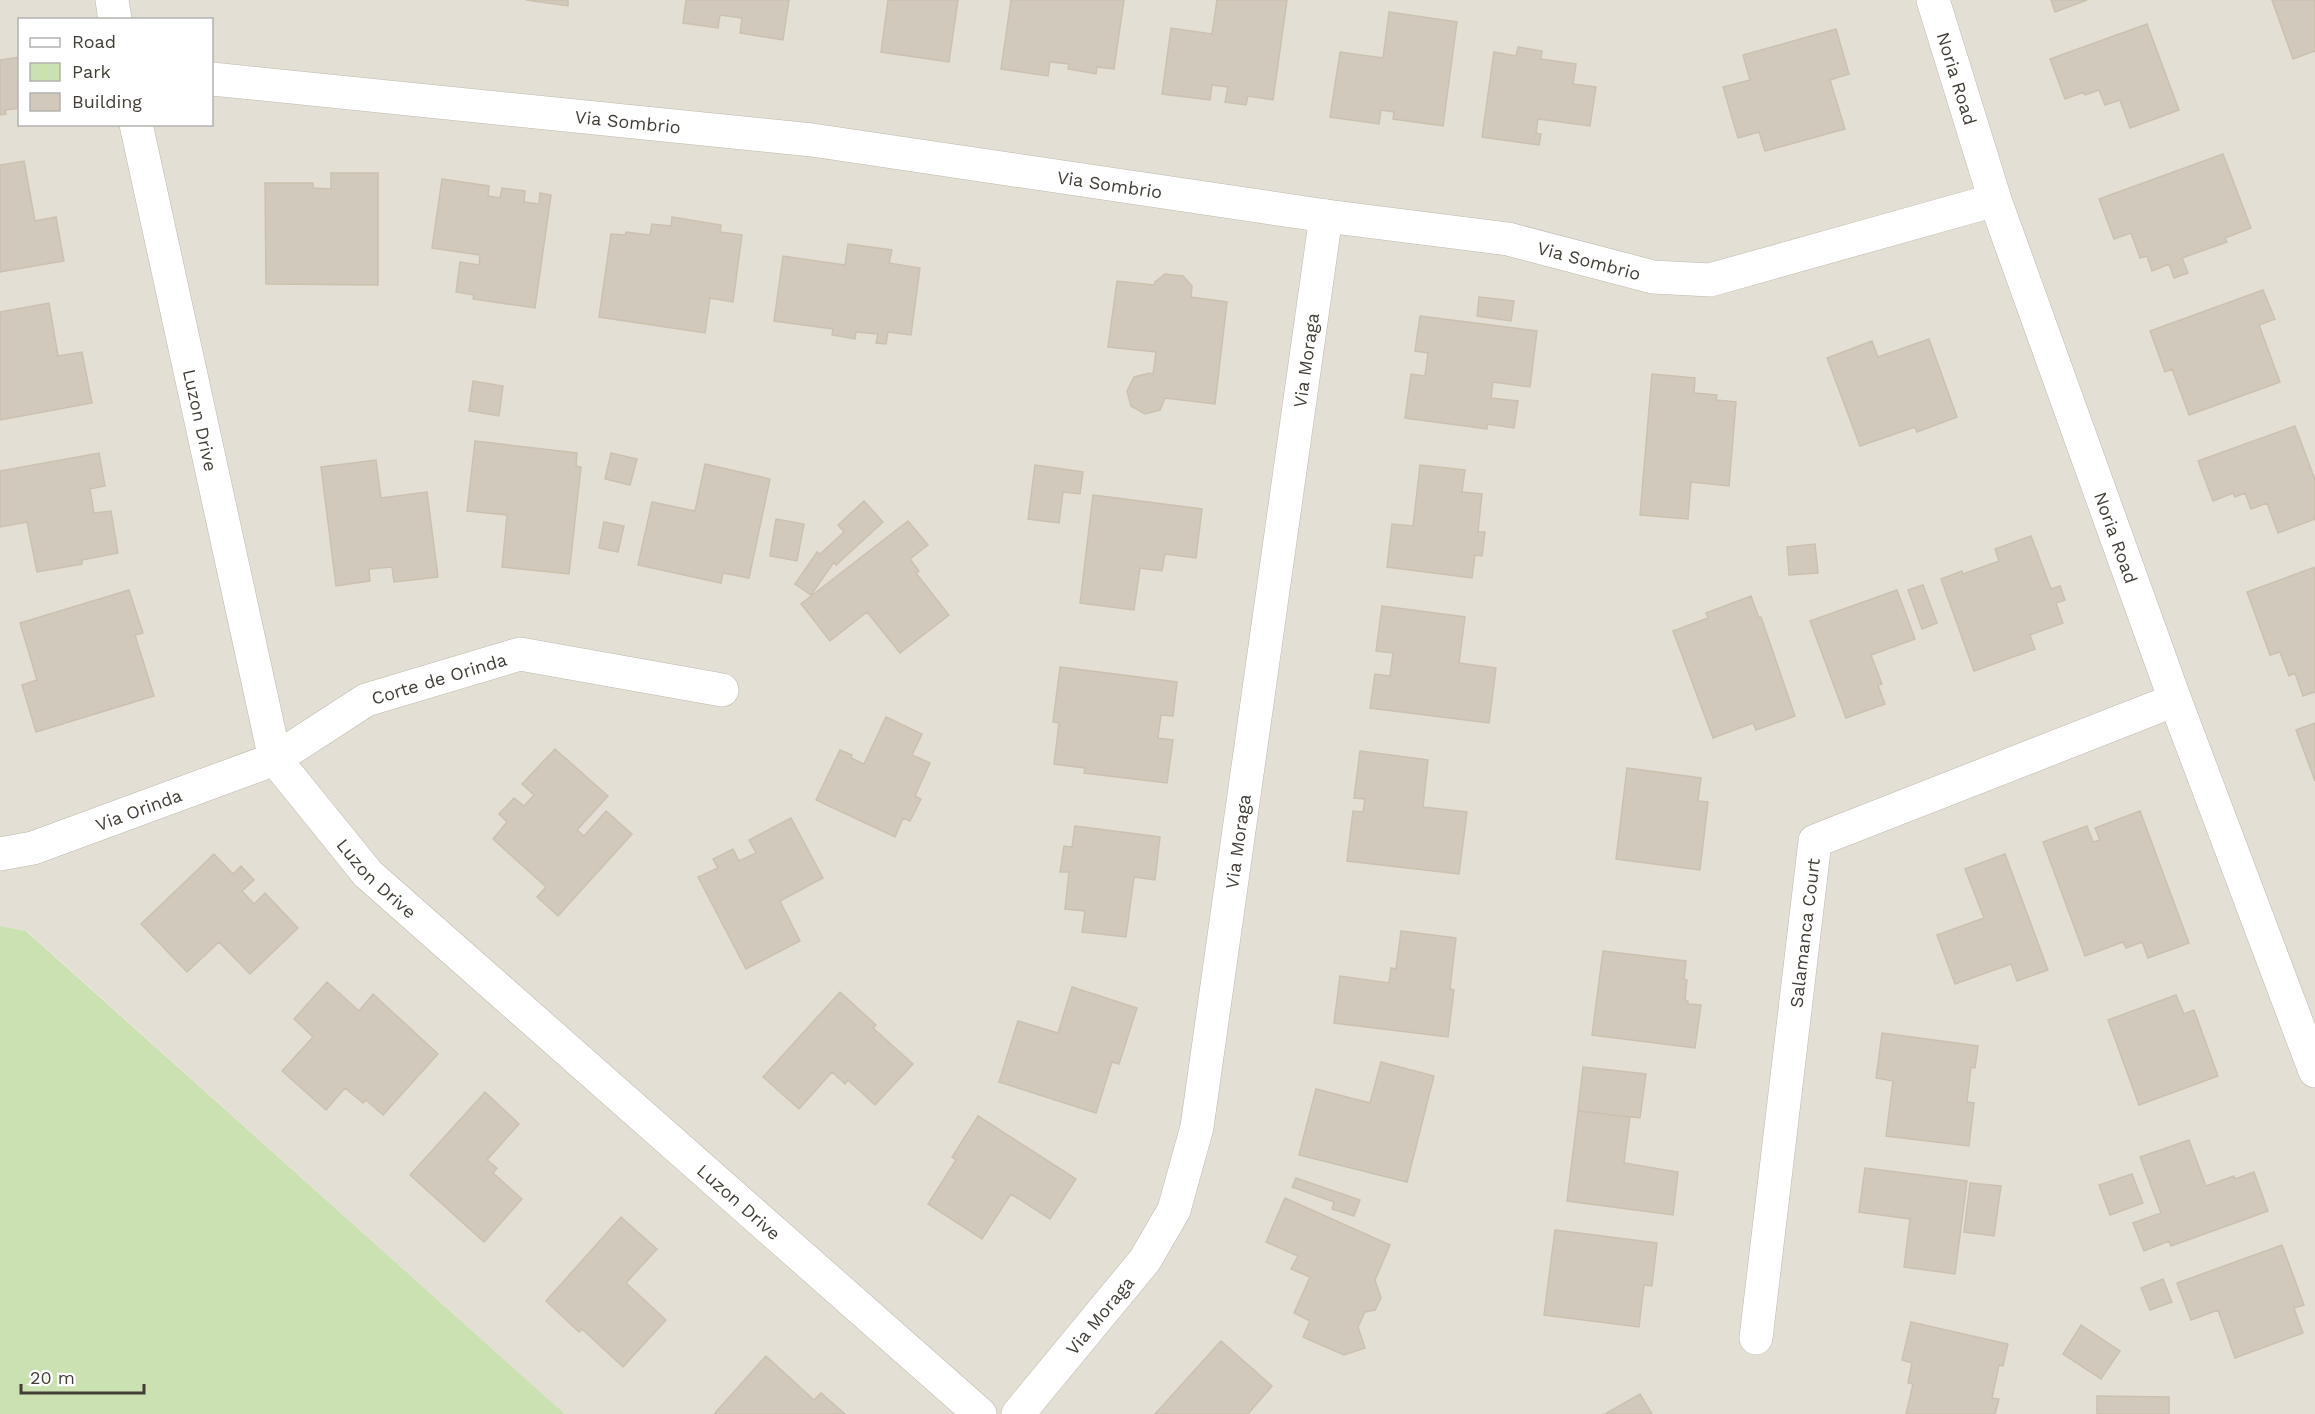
<svg xmlns="http://www.w3.org/2000/svg" width="2315" height="1414" font-family="'Work Sans',sans-serif">
<rect width="100%" height="100%" fill="#f1ede5"/>
<path fill="#e4dfd4" fill-rule="evenodd" d="M0 0H2315V1414H565L27 931 0 926ZM20 20H212V124H20Z"/>
<path fill="#cbe1b2" d="M0 926 26 931 565 1414H0Z"/>
<path fill="#d1c9bc" stroke="#cbc1b0" stroke-width="1.5" d="M526 0H568V6Z
M686 0H789L783 40 740 33 742 18 720 15 718 28 683 23Z
M888 0H958L949 62 881 52Z
M1011 0H1124L1114 69 1097 67 1096 74 1068 69 1069 64 1050 62 1048 76 1001 69Z
M1217 0H1287L1273 100 1248 96 1246 105 1225 102 1228 87 1212 85 1210 100 1162 94 1171 28 1212 34Z
M2051 0H2087L2055 12Z
M2272 0H2315V51L2293 59Z
M1389 12 1457 22 1443 126 1393 119 1394 112 1381 110 1379 124 1330 117 1340 52 1383 58Z
M2147 24 2179 110 2130 128 2120 100 2105 105 2099 90 2085 95 2084 92 2065 99 2050 59Z
M1836 29 1849 74 1830 80 1845 129 1765 151 1759 132 1738 138 1723 87 1750 80 1743 55Z
M1518 47 1542 51 1541 59 1576 64 1573 84 1596 87 1590 126 1538 119 1536 133 1541 134 1539 145 1482 137 1494 52 1516 56Z
M20 57V108L5 110 6 114 0 115V60Z
M2223 154 2251 228 2225 238 2227 242 2182 258 2188 273 2174 278 2169 264 2152 271 2147 256 2140 258 2131 233 2114 239 2099 199Z
M24 161 35 221 56 217 64 261 0 272V165Z
M331 173H378V285L266 284 265 183H313V188L331 189Z
M442 179 489 186 488 196 500 198 502 188 525 191 524 202 539 204 540 193 551 195 535 308 473 299 474 295 456 292 460 262 479 265 480 255 432 248Z
M672 217 721 225 720 232 742 235 733 302 710 298 705 333 599 317 611 234 625 235 626 232 650 235 652 224 671 226Z
M848 244 892 250 889 263 920 268 911 335 888 332 886 344 876 343 878 334 856 332 855 339 832 335 833 329 774 321 783 256 845 265Z
M1165 274 1183 276 1192 286 1191 297 1227 302 1215 404 1165 398 1160 410 1145 414 1131 406 1127 391 1134 377 1150 373 1153 374 1156 352 1108 347 1117 281 1154 285 1155 282Z
M2263 290 2275 319 2259 325 2280 382 2189 415 2172 369 2165 372 2150 331Z
M1479 297 1514 301 1511 321 1477 316Z
M49 303 58 356 82 352 92 403 0 420V312Z
M1420 316 1537 331 1530 387 1493 382 1491 398 1518 401 1514 428 1487 424V429L1405 418 1411 374 1425 376 1428 353 1415 351Z
M1929 339 1957 417 1917 432 1915 427 1860 446 1827 358 1872 341 1878 357Z
M1652 374 1695 378 1694 393 1717 395 1716 400 1736 402 1729 486 1691 482 1688 519 1640 515Z
M473 381 503 386 499 416 469 411Z
M2295 426 2315 480V519L2278 533 2267 503 2251 509 2245 493 2235 497 2233 493 2213 501 2198 461Z
M475 441 577 453 576 466 581 467 569 574 502 567 507 515 467 511Z
M99 453 105 486 90 489 94 513 111 511 118 553 82 560V564L37 572 27 522 0 527V471Z
M611 453 637 459 630 485 605 479Z
M376 460 381 498 427 492 438 577 394 582 392 567 369 569 370 581 336 586 321 467Z
M705 464 770 479 749 578 723 573 721 583 638 565 652 502 695 511Z
M1035 465 1083 472 1080 494 1063 492 1059 523 1028 519Z
M1420 465 1465 470 1462 492 1482 494 1478 532H1485L1482 556 1475 555 1472 578 1387 567 1392 524 1413 526Z
M1093 495 1202 509 1196 558 1165 554 1162 571 1140 568 1134 610 1080 603Z
M864 501 883 522 836 565 834 562 811 595 795 584 817 552 820 554 844 532 838 525Z
M776 519 804 524 797 561 770 556Z
M908 521 928 545 910 559 919 571 916 573 949 615 900 653 867 612 830 641 801 604Z
M604 522 624 526 618 552 599 548Z
M2031 536 2051 589 2060 586 2065 600 2056 603 2063 623 2030 635 2035 649 1974 671 1941 579 1962 571 1963 574 1999 561 1995 549Z
M1815 544 1818 573 1789 575 1787 547Z
M2315 567V692L2303 696 2295 673 2289 676 2280 652 2270 655 2247 592Z
M1923 585 1937 623 1922 629 1908 590Z
M129 590 143 633 135 635 154 696 36 732 22 685 37 680 20 623Z
M1897 590 1915 639 1871 655 1882 684 1878 685 1885 704 1846 718 1810 621Z
M1751 596 1759 618 1761 617 1795 716 1756 730 1753 723 1713 738 1673 631 1708 618 1706 613Z
M1382 606 1465 617 1459 663 1496 668 1489 723 1370 708 1375 674 1390 676 1393 653 1376 651Z
M1060 667 1177 682 1173 716 1161 715 1158 738 1173 740 1167 783 1084 773 1085 768 1054 764 1059 723 1053 722Z
M886 717 922 734 912 755 930 763 915 796 921 799 910 821 903 818 895 837 816 800 840 750 852 755 851 758 864 764Z
M2315 723V781L2296 730Z
M555 749 608 796 577 830 584 836 606 811 632 834 558 916 537 897 546 887 493 839 507 822 499 814 514 798 524 806 534 795 522 784Z
M1360 751 1428 760 1423 807 1467 812 1459 874 1347 861 1353 811 1363 812 1365 799 1354 798Z
M1627 768 1701 778 1698 801 1708 802 1700 870 1616 859Z
M2140 811 2189 943 2148 958 2142 942 2126 948 2123 942 2085 956 2043 842 2087 826 2093 842 2100 840 2095 828Z
M791 818 823 878 780 901 800 941 746 969 698 877 718 868 713 859 733 849 739 861 756 853 749 840Z
M1075 826 1160 837 1155 880 1134 877 1126 937 1082 932 1085 911 1065 909 1069 872H1060L1064 846 1072 847Z
M214 854 233 874 241 866 254 880 242 891 254 904 265 893 298 928 250 974 219 942 187 972 141 924Z
M2005 854 2048 970 2017 981 2011 964 1955 984 1937 935 1984 918 1965 869Z
M1401 931 1456 938 1450 989 1454 990 1448 1037 1334 1023 1340 976 1389 983 1391 968 1396 969Z
M1603 951 1686 961 1684 979 1687 980 1685 1000 1688 1001V1004L1701 1005 1695 1048 1592 1035Z
M327 982 359 1011 373 994 438 1054 383 1115 366 1100 363 1103 345 1088 326 1110 282 1071 313 1037 294 1019Z
M1072 987 1137 1008 1119 1064 1112 1062 1096 1113 999 1082 1018 1021 1058 1033Z
M840 992 876 1025 873 1028 913 1064 875 1105 848 1080 845 1084 832 1072 799 1109 763 1077Z
M2176 995 2184 1014 2194 1010 2218 1076 2139 1105 2108 1020Z
M1882 1033 1978 1046 1975 1068 1971 1067 1967 1102 1974 1103 1969 1146 1886 1136 1893 1081 1876 1078Z
M1381 1062 1434 1076 1407 1182 1299 1155 1316 1089 1370 1103Z
M1583 1067 1646 1074 1640 1118 1578 1111Z
M485 1092 519 1124 487 1160 497 1168 493 1173 522 1199 484 1242 410 1175Z
M1578 1111 1630 1117 1624 1163 1678 1172 1673 1215 1567 1201Z
M978 1116 1076 1179 1050 1219 1011 1194 982 1239 928 1204 956 1160 952 1157Z
M2189 1140 2206 1186 2234 1176 2235 1179 2254 1172 2268 1211 2171 1246 2169 1241 2144 1251 2133 1223 2161 1213 2140 1157Z
M1865 1168 1967 1181 1955 1274 1904 1267 1910 1219 1859 1212Z
M2132 1174 2143 1203 2110 1215 2099 1185Z
M1296 1178 1360 1200 1354 1216 1332 1209 1334 1202 1292 1187Z
M1970 1183 2001 1186 1994 1236 1964 1232Z
M1285 1198 1390 1245 1375 1280 1381 1298 1375 1310 1365 1312 1358 1327 1365 1348 1344 1355 1303 1337 1310 1321 1294 1313 1310 1277 1291 1269 1298 1256 1266 1242Z
M621 1217 657 1249 626 1283 666 1320 623 1367 582 1329 579 1332 546 1301Z
M1555 1230 1657 1243 1652 1286 1644 1285 1639 1327 1544 1315Z
M2282 1245 2304 1305 2294 1308 2303 1333 2235 1358 2218 1310 2191 1320 2177 1283Z
M2163 1279 2172 1302 2150 1310 2141 1288Z
M1911 1322 2008 1344 2003 1366 1999 1365 1992 1398 1999 1399 1995 1414H1906L1913 1384 1908 1383 1912 1363 1902 1360Z
M2081 1325 2120 1351 2101 1379 2063 1354Z
M1221 1341 1272 1386 1248 1414H1155Z
M766 1356 814 1400 821 1393 845 1414H714Z
M1640 1394 1652 1414H1605Z
M2097 1396 2169 1397V1414H2097Z"/>
<g fill="none" stroke-linecap="round" stroke-linejoin="round">
<defs>
<g id="minor">
<path d="M112 0 115 20"/>
<path id="s1" d="M1933 0 1995 200 2175 700 2315 1071"/>
<path id="s2" d="M212 79 812 140 1326 216 1508 239 1653 277 1710 280 1995 200"/>
<path id="s3" d="M136 124 275 759 368 874 980 1414"/>
<path id="s4" d="M0 854 33 848 275 759 366 700 520 654 722 690"/>
<path id="s5" d="M1756 1338 1815 841 2175 700"/>
<path id="s6" d="M1018 1414 1145 1260 1174 1210 1197 1127 1326 216"/>
</g>
</defs>
<use href="#minor" stroke="#beb8ac" stroke-width="34"/>
<use href="#minor" stroke="#fff" stroke-width="33"/>
</g>
<g text-anchor="middle" dominant-baseline="central" stroke-width="6" stroke-linejoin="round" paint-order="stroke">
<g font-size="18" fill="#423e36" stroke="#fff">
<text stroke="none"><textPath href="#s1" startOffset="82">Noria Road</textPath></text>
<text stroke="none"><textPath href="#s2" startOffset="418">Via Sombrio</textPath></text>
<text stroke="none"><textPath href="#s2" startOffset="904">Via Sombrio</textPath></text>
<text stroke="none"><textPath href="#s2" startOffset="1390">Via Sombrio</textPath></text>
<text stroke="none"><textPath href="#s6" startOffset="1118">Via Moraga</textPath></text>
<text stroke="none"><textPath href="#s3" startOffset="303">Luzon Drive</textPath></text>
<text stroke="none"><textPath href="#s1" startOffset="568">Noria Road</textPath></text>
<text stroke="none"><textPath href="#s4" startOffset="476">Corte de Orinda</textPath></text>
<text stroke="none"><textPath href="#s4" startOffset="146">Via Orinda</textPath></text>
<text stroke="none"><textPath href="#s6" startOffset="632">Via Moraga</textPath></text>
<text stroke="none"><textPath href="#s3" startOffset="807">Luzon Drive</textPath></text>
<text stroke="none"><textPath href="#s5" startOffset="408">Salamanca Court</textPath></text>
<text stroke="none"><textPath href="#s3" startOffset="1293">Luzon Drive</textPath></text>
<text stroke="none"><textPath href="#s6" startOffset="128">Via Moraga</textPath></text>
</g>
</g>
<rect x="18" y="18" width="195" height="108" fill="#ffffff" stroke="#b3b2af" stroke-width="1.5"/>
<rect x="30" y="38" width="30" height="9" fill="#ffffff" stroke="#b3b2af" stroke-width="1.5"/>
<text x="72" y="48" font-size="18" fill="#423e36">Road</text>
<rect x="30" y="63" width="30" height="18" fill="#cbe1b2" stroke="#b3b2af" stroke-width="1.5"/>
<text x="72" y="78" font-size="18" fill="#423e36">Park</text>
<rect x="30" y="93" width="30" height="18" fill="#d1c9bc" stroke="#b3b2af" stroke-width="1.5"/>
<text x="72" y="108" font-size="18" fill="#423e36">Building</text>
<path d="M21 1384v9h123v-9" fill="none" stroke="#423e36" stroke-width="3"/>
<text x="30" y="1384" font-size="18" fill="#423e36" stroke="#ffffff" stroke-width="4.5" paint-order="stroke">20 m</text>
</svg>
